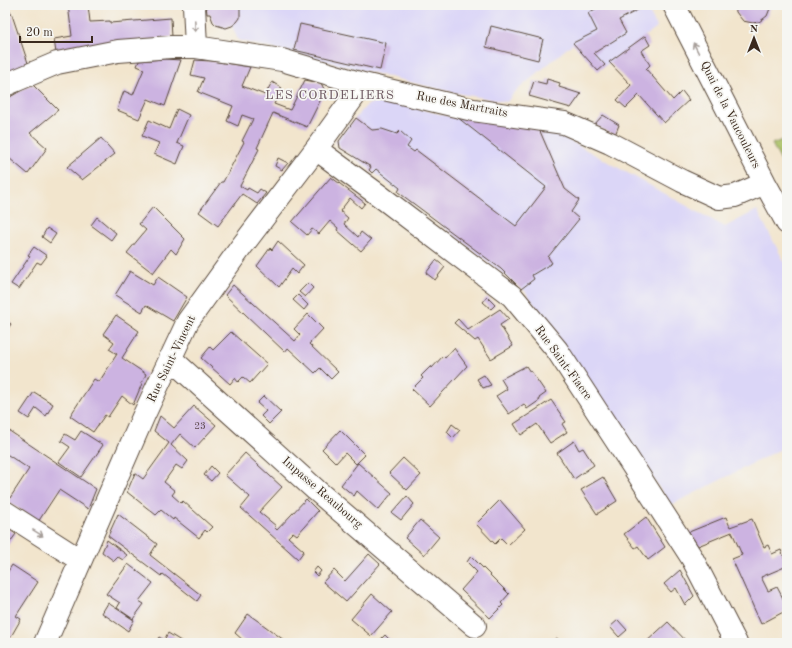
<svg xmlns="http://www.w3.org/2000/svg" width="792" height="648" font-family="'Old Standard TT',serif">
<rect width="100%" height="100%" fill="#f6f6f2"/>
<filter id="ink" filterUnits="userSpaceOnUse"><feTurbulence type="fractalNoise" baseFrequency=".025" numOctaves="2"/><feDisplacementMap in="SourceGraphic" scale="8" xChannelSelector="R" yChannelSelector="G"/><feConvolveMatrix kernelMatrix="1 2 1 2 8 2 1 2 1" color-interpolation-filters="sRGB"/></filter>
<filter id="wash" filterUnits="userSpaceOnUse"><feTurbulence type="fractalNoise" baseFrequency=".012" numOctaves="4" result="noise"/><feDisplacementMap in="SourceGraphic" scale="16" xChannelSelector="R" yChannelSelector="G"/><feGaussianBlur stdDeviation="0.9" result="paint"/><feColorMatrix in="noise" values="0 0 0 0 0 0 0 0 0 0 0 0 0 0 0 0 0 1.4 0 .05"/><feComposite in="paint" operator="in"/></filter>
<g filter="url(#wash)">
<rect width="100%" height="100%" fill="#f2e5cd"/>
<path fill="#dbd6f7" d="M206 5H645L657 27 598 71 573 43 514 93 507 102 456 93 238 40 232 26 221 27 213 22 210 14H207Z
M380 99 452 117 552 131 725 227 757 210 787 267V446L671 505 525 291 335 142 366 106Z"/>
<path fill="#abc267" stroke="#737642" d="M787 138V173L772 144Z"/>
<g id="blocks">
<path fill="#ccb3e1" d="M68 5H88L90 22 110 21V23L171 18 172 37 56 53 54 39 72 36Z
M206 5H248L240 8V18L237 22 232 26 226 28 216 25 213 22 210 14H207Z
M598 5H647L619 20 626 33 594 53 605 65 598 71 573 43 597 31 588 13 599 7Z
M735 5H771V6L767 16 759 22 753 23 743 21 739 16 736 12Z
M11 12 28 63 5 75V15Z
M300 24 386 43 380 70 294 50Z
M491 26 543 39 538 60 486 47Z
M645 36 650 45 641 51 650 65 646 69 673 100 682 91 689 100 664 123 639 95 626 108 617 100 631 85 609 62Z
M164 59 181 60 165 106 148 99 139 119 117 110 124 91 133 95 144 69 137 66 139 61Z
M195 60 211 61 250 67 242 86 265 95 272 82 282 88 274 104 290 110 305 80 321 83 325 91 307 127 273 113 257 148 259 149 240 186 247 190 248 188 257 193 260 189 266 193 257 204 242 194 218 226 199 212 221 182H223L244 142 242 141 253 119 242 115 238 126 227 121 233 106 198 92 204 78 191 75Z
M547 79 560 83 559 87 581 94 571 108 529 96 534 81 546 84Z
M32 84 58 110 30 133 47 148 28 174 9 158 5 163V100Z
M177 109 189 115 177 143 184 146 177 164 154 154 159 143 142 136 149 120 169 129Z
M603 115 619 125 615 135 594 125Z
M457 117 539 129 565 189 579 200 571 212 579 219 548 257 552 263 532 275 534 279 521 289 501 269 398 192 400 188 376 169 372 173 369 170 371 167 340 148 339 141 356 118 372 130 382 129 397 134 400 131 411 141 407 147 414 152 416 150 516 226 546 187Z
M101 138 115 154 82 180 67 167Z
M278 158 288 163 282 170 275 166Z
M331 177 365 203 361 208 350 198 340 211 348 218 344 224 358 237 361 232 371 240 361 251 337 230 338 228 330 221 319 234 312 229 307 235 292 222Z
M153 207 185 239 176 254 171 249 153 273 127 253 146 230 139 224Z
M97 217 116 233 111 240 91 225Z
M47 228 56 234 50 243 42 237Z
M278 241 304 265 297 274 292 269 279 287 257 266 270 248 272 250Z
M34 247 47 256 41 264 37 262 19 289 11 284 30 256 28 255Z
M436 260 445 267 435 280 426 273Z
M130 271 153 285 158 277 187 297 173 321 146 305 142 312 115 295Z
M308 283 313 288 305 297 299 292Z
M233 285 295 341 300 335 294 329 308 314 323 329 309 344 338 372 331 379 320 368 315 373 288 348 285 352 225 295Z
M298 295 308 305 304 310 293 300Z
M487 297 495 305 491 309 483 302Z
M500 309 509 319 500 325 513 346 491 359 478 339 475 341 454 323 458 319 468 330Z
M116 315 139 331 122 358 146 374 133 405 122 396 108 417 105 415 93 432 70 416 94 379 99 382 117 354 109 349 114 342 103 334Z
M5 319 11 324 7 330 5 329Z
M231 332 267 364 250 383 243 377 238 382 235 378 230 384 201 358 210 347 213 350Z
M454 348 467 366 430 406 412 389 423 378 421 376 431 366 432 368 443 356 445 358Z
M526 366 530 372 531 371 546 393 539 398 540 400 527 409 524 404 509 414 496 396 507 389 501 379Z
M484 375 491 385 483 388 477 379Z
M34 392 53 404 46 416 36 408 29 419 20 413Z
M264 396 281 412 269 424 261 416 266 411 257 403Z
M551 400 566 422 562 424 567 432 550 443 537 424 521 435 514 424Z
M194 406 216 425 195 448 180 434 171 445 188 461 182 469 176 465 164 482 175 491 172 495 181 503 183 501 212 527 207 532 205 530 199 538 174 518 173 520 161 510 156 515 127 492 135 473 143 479 169 443 154 431 160 416 174 428Z
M452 424 460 430 453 438 447 432Z
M5 428 96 489 88 509 59 490 38 522 8 501 29 469 5 453Z
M340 430 365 455 356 464 345 453 336 463 322 449Z
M81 431 103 445 81 477 59 462 70 447 61 441 65 434 75 440Z
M574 441 579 450 583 448 594 465 574 479 557 453Z
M245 453 282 487 259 512 276 526 274 527 277 530 306 499 318 511 297 535 293 532 288 537 304 551 298 559 241 508 250 497 225 475Z
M403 458 421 475 407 490 389 473Z
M358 463 392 493 378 510 357 491 354 496 341 485Z
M211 466 218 473 211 481 204 475Z
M603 477 617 501 597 514 581 490Z
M407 496 414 504 401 520 392 513Z
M500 500 525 529 508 545 501 538 495 544 476 524Z
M118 514 157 544 150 555 201 595 197 601 163 574 161 576 108 536Z
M646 517 665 547 648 560 638 546 635 548 624 534Z
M726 517 730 527 752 519 764 547 768 545 772 554 781 550 787 565V566L761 577 768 591 777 587 787 606V610L761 624 732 559 742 555 732 532 698 546 689 532Z
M420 520 439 537 424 555 405 538Z
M5 527 16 534 5 549Z
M107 540 127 555 123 560 118 557 114 561 102 552Z
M369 554 380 564 346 602 323 582 334 570 345 581Z
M471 556 509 594 501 603 503 605 490 618 461 590 477 572 467 562Z
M128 564 153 583 139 601 144 604 133 619 117 608 120 603 106 594Z
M12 565 38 582 16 616 21 619 9 640 5 638V576Z
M317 567 321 571 317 576 313 572Z
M680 570 694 596 685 605 676 588 671 592 664 584Z
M372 594 392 612 371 636 351 619Z
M108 603 134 620 128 631 102 613Z
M248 614 258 621 288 643H247L244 641 235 633Z
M618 620 627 630 619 637 610 627Z
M668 622 688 643H645Z
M168 633 184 643H155L159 637 164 640Z
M385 635 393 643H377Z
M557 638 561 643H551Z"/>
</g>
</g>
<g filter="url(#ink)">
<use href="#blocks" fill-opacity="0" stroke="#564638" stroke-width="1"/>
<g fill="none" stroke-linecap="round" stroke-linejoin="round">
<defs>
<path id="street" d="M194 5 196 47
M674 5 765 183 787 223
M5 85 57 63 118 51 171 47H196L282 60 363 84 473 110 564 123 610 143 682 181 719 198 735 196 765 183
M316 149 380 196 512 296 557 350 634 468 692 558 736 643
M170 358 316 490 475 626
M5 512 80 560
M45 643 143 417 188 321 242 246 316 149 363 84"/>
</defs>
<use href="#street" stroke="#564638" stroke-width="24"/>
<use href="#street" stroke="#fff" stroke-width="22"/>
</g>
<defs><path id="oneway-shaft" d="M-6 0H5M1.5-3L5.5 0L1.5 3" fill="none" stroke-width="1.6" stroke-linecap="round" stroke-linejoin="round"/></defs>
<g stroke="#a79f9a">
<use href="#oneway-shaft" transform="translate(195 26) rotate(88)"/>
<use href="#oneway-shaft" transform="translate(696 48) rotate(-117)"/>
<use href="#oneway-shaft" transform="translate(38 533) rotate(32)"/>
</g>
</g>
<g text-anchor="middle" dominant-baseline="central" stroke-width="3.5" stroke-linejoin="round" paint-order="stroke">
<g font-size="10" fill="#5f4c4f">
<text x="200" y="426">23</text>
</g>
<g font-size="12" fill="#3b2a1e" stroke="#f6f6f2">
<text transform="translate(462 105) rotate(11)">Rue des Martraits</text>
<text transform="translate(730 115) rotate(63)">Quai de la Vaucouleurs</text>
<text transform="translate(172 359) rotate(-64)">Rue Saint-Vincent</text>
<text transform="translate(563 363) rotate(54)">Rue Saint-Fiacre</text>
<text transform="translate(322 493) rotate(41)">Impasse Reaubourg</text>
</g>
<g font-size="13" letter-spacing="1" fill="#6e5a62" stroke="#f6f6f2">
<text x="330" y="95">LES CORDELIERS</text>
</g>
</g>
<rect width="792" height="648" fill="none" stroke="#f6f6f2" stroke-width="20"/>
<g transform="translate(754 38)" stroke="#f6f6f2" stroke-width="3" paint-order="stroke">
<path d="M0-3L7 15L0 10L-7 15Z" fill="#3b2a1e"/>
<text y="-6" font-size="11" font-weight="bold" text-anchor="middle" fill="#3b2a1e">N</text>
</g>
<path d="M20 36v6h72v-6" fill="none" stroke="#3b2a1e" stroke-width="2"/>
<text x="26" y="36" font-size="12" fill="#3b2a1e" stroke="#f6f6f2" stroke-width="3" paint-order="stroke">20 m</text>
</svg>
